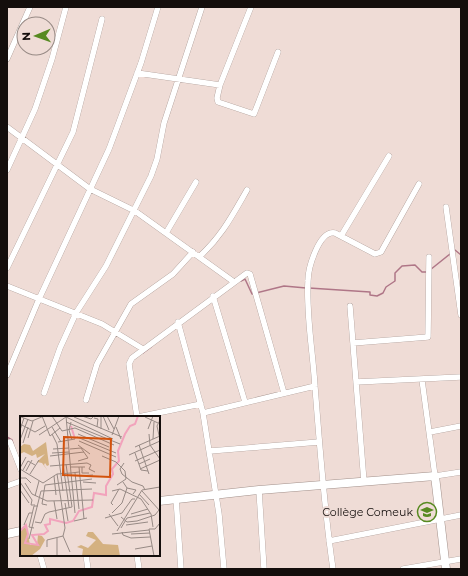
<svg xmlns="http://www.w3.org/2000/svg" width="468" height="576" font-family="Montserrat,sans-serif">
<rect width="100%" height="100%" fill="#efdcd6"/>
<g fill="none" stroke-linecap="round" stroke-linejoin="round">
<path stroke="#af7687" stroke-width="1.5" d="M455 250 461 255
M430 270 450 254
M241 281 245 279 252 294 284 286 306 288
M309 288 370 292V295L377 296 383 293 386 287 395 281V273L402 266 415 265 422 272H427
M143 353 151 347
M7 437 12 440 13 444"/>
<defs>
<path id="minor" d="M251 7 220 85 217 98 218 102 254 114 278 52
M7 59 30 7
M137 73 220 85
M7 127 90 189 135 211 234 282
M7 170 35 109 52 59 66 7
M446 207 461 315
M166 233 196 182
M341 236 389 156
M199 257C222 236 232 216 247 190
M7 268 73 132 102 19
M7 286 102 324 143 349
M213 296 245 402
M350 306 364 482
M178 322 203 413 219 514 224 569
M353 343 428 337 429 257
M7 375 39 299 109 149 141 63 158 7
M422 380 435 476 461 472
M356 382 461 377
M44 393 60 348 76 313 106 266 151 176 157 159 164 123 202 7
M86 400 97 364 131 304 173 274 193 252
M203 413 315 386
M137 417 129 364 132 358 247 273 250 274 284 393
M138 417 201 404
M430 432 461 426
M10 442 21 470
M210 451 319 442
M7 486 21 481
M259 490 264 569
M176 498 181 569
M329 541 461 515
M40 555 44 569
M86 555 88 569
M137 555 139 569
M333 569C324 509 320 448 315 387 313 352 306 316 308 281 308 268 319 230 335 233L375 254 381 252 419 184
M403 569 461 559"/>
<path id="secondary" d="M159 501 259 490 435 476 446 569
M7 534 21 531"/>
</defs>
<use href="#minor" stroke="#a2908a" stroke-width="6"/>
<use href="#secondary" stroke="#a2908a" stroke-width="9"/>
<use href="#minor" stroke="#fff" stroke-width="5.5"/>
<use href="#secondary" stroke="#fff" stroke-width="8"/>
</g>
<defs>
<symbol id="school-ring" viewBox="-11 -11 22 22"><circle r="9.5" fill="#efdcd6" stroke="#578a21" stroke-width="1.5"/><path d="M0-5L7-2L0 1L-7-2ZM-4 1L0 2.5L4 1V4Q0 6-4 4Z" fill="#578a21"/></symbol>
</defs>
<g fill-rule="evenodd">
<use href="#school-ring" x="416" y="501" width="22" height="22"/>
</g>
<g text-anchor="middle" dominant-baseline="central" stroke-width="4" stroke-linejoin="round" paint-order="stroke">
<g font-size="11" fill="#140e0c" stroke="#efdcd6" text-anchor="end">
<text x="413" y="512">Collège Comeuk</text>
</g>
</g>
<g transform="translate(20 416)">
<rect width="140" height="140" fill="#efdcd6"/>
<path d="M26 26 29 49 27 50 25 47 24 49 28 55 22 47 17 46 25 38 17 42 16 38 12 40 4 36 0 38V31L4 28 10 29 13 35ZM3 111 7 113 10 129H17L18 119 22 120 25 124 20 133 11 140H0V116ZM68 116H73L83 128 98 129 100 140H62L63 133 57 131 61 129 68 132 76 124 66 120Z" fill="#d4b181"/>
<path fill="none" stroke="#f2a3bc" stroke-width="2" d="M51 10 55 23M0 115 6 109 8 118 5 127 18 129 12 119 24 118 28 115 25 109 30 108V103L46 107 53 105 59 95 72 91 74 77 86 79V70L93 58 92 53 99 45 98 35 105 18 110 10 115 8 118 0"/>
<path fill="none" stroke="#978a85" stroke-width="1" d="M22 0 30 20 40 12M32 0 42 15 55 12 94 29M62 0 71 3 74 0M83 0 89 14M87 0 94 13M1 1 12 5 24 0M54 1 102 21M125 1 138 7M74 2 78 3 77 11M140 4 137 10 140 24M46 6 100 28M51 6 49 14 52 24M0 8 15 16 25 10M32 11 41 26M96 11 101 23M81 13V0M128 13 133 0M0 14 4 2M32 18 37 28 43 75M58 18 89 31M129 18 130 29 140 43M19 19 46 1 93 23M92 19 99 0M57 21 96 37M8 22 13 5M133 23 134 6M0 24 8 3M59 25 96 41M38 26 55 23M3 27 8 11M58 29 70 38M119 29 129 58M115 31 140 20M33 33 49 32M50 33 61 32 68 42 58 45M32 37 49 36M115 37 121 54 128 55M109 39 140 25M30 40 64 36M82 40 96 46 105 55 106 63 97 69M115 45 140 34M104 47 100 53 102 58 112 66 123 70 125 74M43 48 49 91M119 48 130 43M30 50 67 47 71 49 69 53 75 56M51 51H65M59 51 64 103M62 51V57H69M0 52 6 41M0 53 23 67 37 58 51 57 46 0M120 53 140 44M3 54 8 45 15 49M6 55 12 44M55 57 59 93M10 58 19 44M37 58 41 84M34 60 36 79M59 60 73 59M0 62H6L11 67M0 66 12 84 11 89H15M63 66 76 67M103 66 107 72 116 74 113 78M5 67 12 78 27 85 73 84M25 69 72 63M25 69 22 88 27 89M0 74 9 87M92 75 100 73 121 83 131 98 133 111M122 75 140 95M119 78 129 89M15 80 19 65M41 84 45 112 43 120 50 136M34 85 37 103M45 87 48 105M93 89 91 87 99 73M55 97 51 57 59 56M92 97 102 87 107 72M89 98 98 110M111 98 128 93M101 101 107 106 117 105 135 99 139 94M85 102 102 97 112 83H115M54 105 67 102M15 106 21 107 25 98 29 96 52 91 46 48M4 109 9 97H12M106 109 128 106M14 112 9 111 14 90H18M101 112 107 102 130 97M97 115 122 74 140 71M102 116 103 119 111 122 130 121M92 118 129 114M111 118 130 117M37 122V140M9 123 21 75 72 73M27 131V124L43 120M115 133 132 130M134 140 129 113H135L140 107"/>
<path fill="#d3520c" fill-opacity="0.15" stroke="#d3520c" stroke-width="2" d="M44 21 91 23 90 61 43 59Z"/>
<rect width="140" height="140" fill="none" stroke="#140e0c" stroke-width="2"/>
</g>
<rect width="468" height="576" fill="none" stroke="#140e0c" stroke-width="16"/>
<g transform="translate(36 36) rotate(268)"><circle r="19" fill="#efdcd6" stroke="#978a85"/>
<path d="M0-3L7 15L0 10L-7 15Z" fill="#578a21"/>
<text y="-6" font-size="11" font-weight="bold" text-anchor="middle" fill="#140e0c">N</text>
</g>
</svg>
